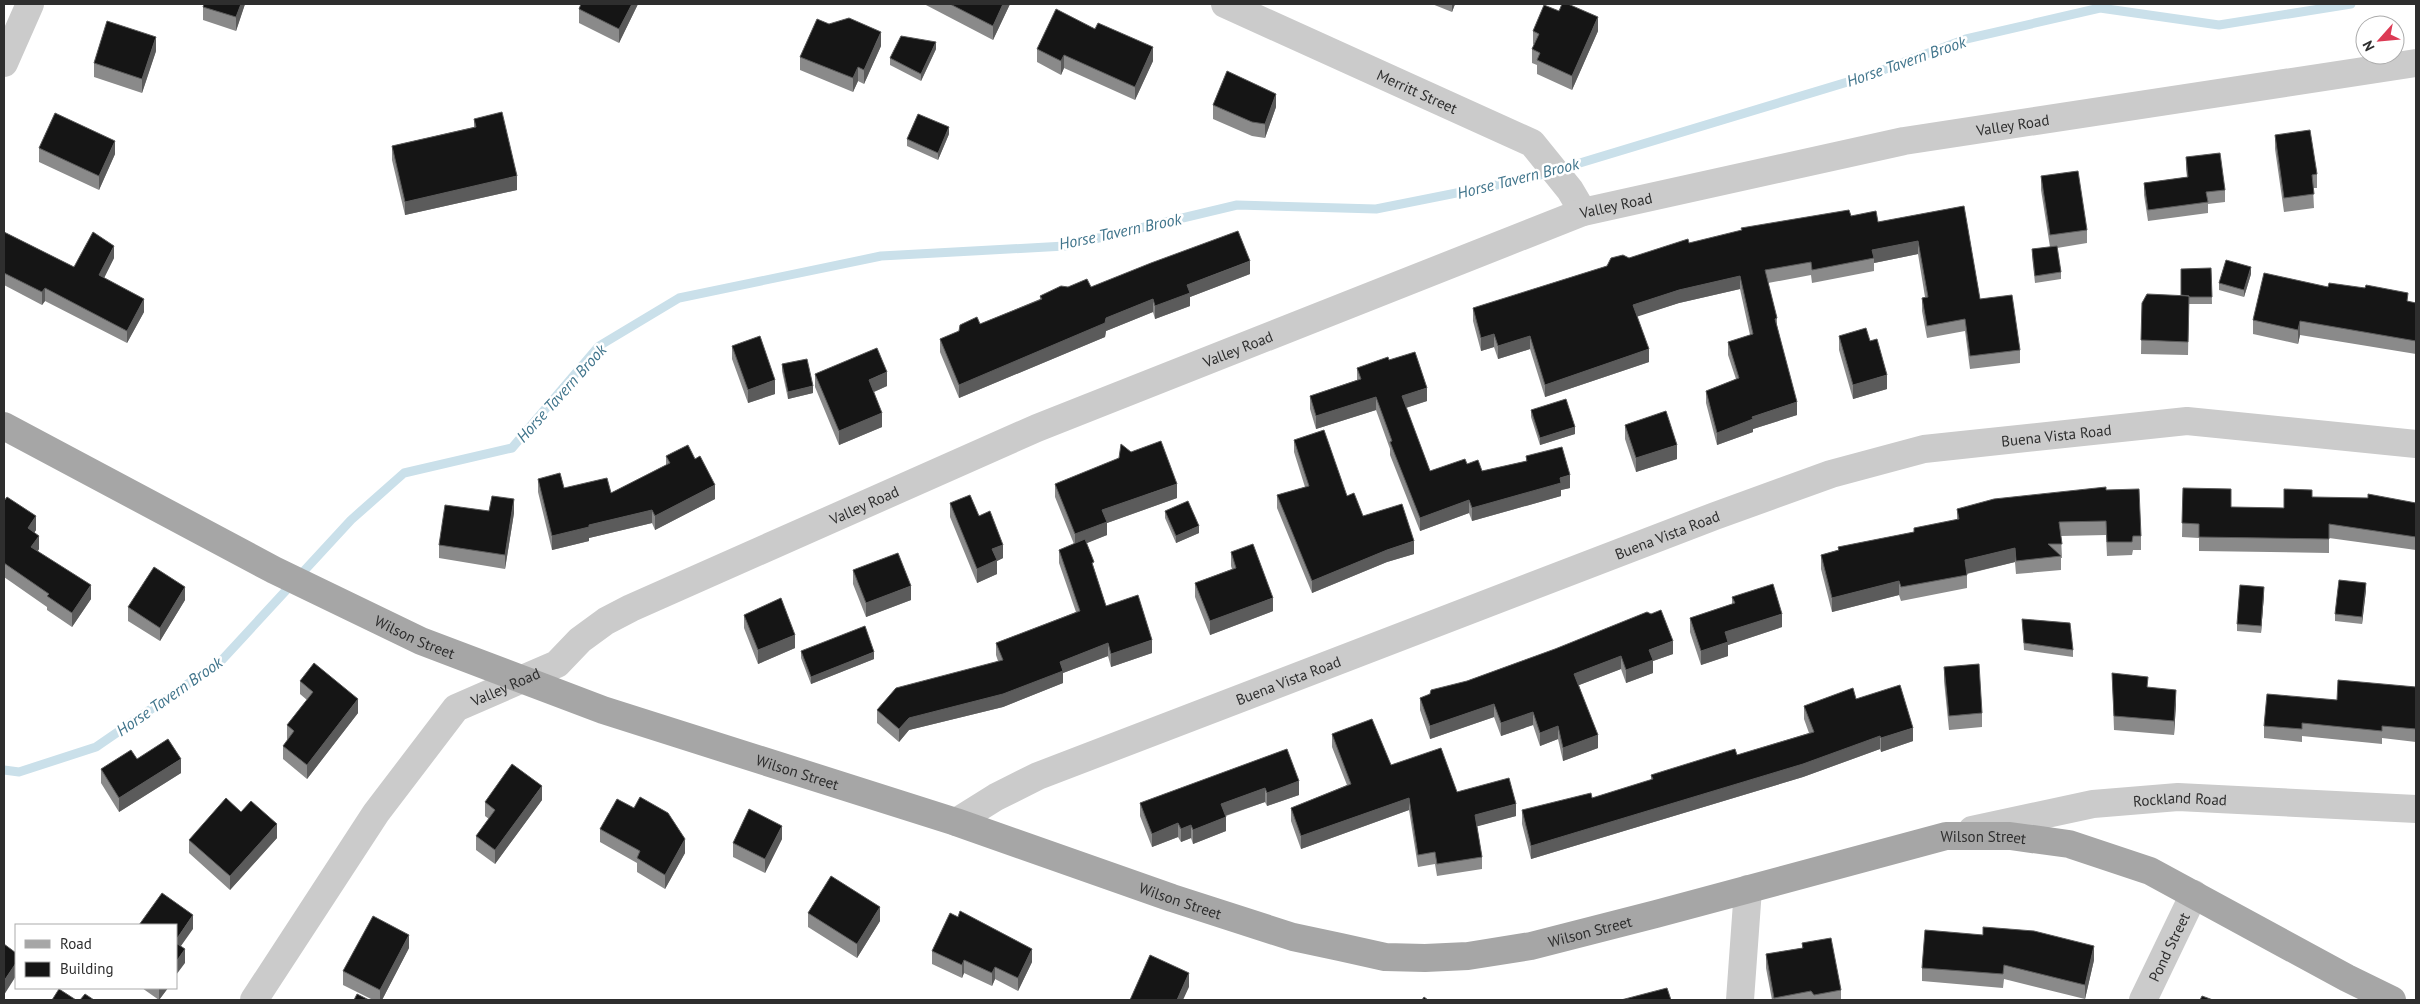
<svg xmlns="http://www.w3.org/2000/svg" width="2420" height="1004" font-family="'PT Sans',sans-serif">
<rect width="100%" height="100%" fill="#fff"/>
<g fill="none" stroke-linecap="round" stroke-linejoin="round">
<path stroke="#cae0ea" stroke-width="9" d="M4 770 19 772 96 747 221 661 351 520 404 473 512 448 599 346 679 298 881 256 1065 246 1237 205 1376 209 1527 179 1864 77 1966 39 2100 8 2219 25 2351 4"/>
<g stroke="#cbcbcb" stroke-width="28">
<path id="s1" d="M1225 4 1532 143 1570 190 1583 212"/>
<path d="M4 63 30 4"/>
<path id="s2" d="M956 822 996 797 1038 776 1715 516 1831 474 1924 449 2187 421 2416 444"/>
<path id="s3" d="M1972 830 2093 804 2178 797 2416 809"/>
<path id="s4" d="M254 1000 376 813 456 708 557 664 580 640 606 621 631 608 1037 428 1583 212 1904 141 2416 63"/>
<path d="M1740 1000 1748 889"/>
<path id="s5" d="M2143 1000 2194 894"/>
</g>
<path stroke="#a6a6a6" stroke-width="28" id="s6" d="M4 426 274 570 421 641 603 710 956 822 1172 898 1293 937 1340 947 1385 957 1425 958 1468 956 1531 946 1656 914 1946 836H2010L2069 844 2150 871 2347 978 2392 1000"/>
</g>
<path fill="#8a8a8a" d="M245 4 236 31 203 20V7Z
M581 4H638L619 43 579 23V9Z
M924 4H1010L993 40Z
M1432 4H1455L1452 12Z
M1533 31H1598L1572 90 1537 74V65L1532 63V49L1534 45 1533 44Z
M881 46 864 84 858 81 853 92 800 70V57Z
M936 49 921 81 890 65V58Z
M1037 49 1153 61 1135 100 1064 68 1061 75 1037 62Z
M156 51 142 93 94 77V63Z
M1213 105 1276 107 1265 138 1252 136 1213 119Z
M474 119 517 190 405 215 392 160V146L474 127Z
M949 134 938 160 907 146V139Z
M2275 135 2317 174V188H2313L2314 208 2284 212 2275 149Z
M39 148 115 154 99 190 39 162Z
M2186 157 2225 190V202L2208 204V213L2148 221 2144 195V183L2187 177 2186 169Z
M2041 176 2087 230V243L2057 248 2061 272V279L2035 283 2032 256V249L2050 247 2041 190Z
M1964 206 1980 299 2020 350V363L1970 369 1965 331 1927 338 1922 311V298L1925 297 1918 254 1874 263V271L1812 283 1811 275 1768 283 1777 318V325L1797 415 1753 429V432L1717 445 1706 403V391L1736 379 1728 355V342L1750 335 1740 289 1679 303 1637 316 1649 362 1545 397 1530 349 1498 359 1494 347 1481 351 1473 321V308L1607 266 1629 258 1689 243 1851 216 1878 222Z
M4 232 74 267 114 258 104 278 144 312 127 343 45 301 42 305 4 285Z
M2211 268 2212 304H2189L2188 355 2141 354 2142 303 2181 295Z
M1250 274 1190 297V306L1155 319 1153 312 1106 331 1105 337 959 398 940 352V339L980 324 1040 299V296L1068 287H1091Z
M2251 274 2244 297 2219 290V283Z
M2328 287 2416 303V354L2300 335 2298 344 2253 334V320Z
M1839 336 1887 389 1853 399 1839 350Z
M732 346 775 394 748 403 732 359Z
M1389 360 1427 401 1406 408 1430 471 1467 464 1482 471 1526 461V456L1570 488 1561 490V496L1472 521 1469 513 1420 531 1390 455V449L1376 410 1316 429 1310 409V396L1357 380V368Z
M782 364 813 393 788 399 782 371Z
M815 374 887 386 874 392 882 427 839 445 815 387Z
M1531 410 1575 434 1540 445 1531 417Z
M1625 425 1677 459 1636 472 1625 439Z
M1294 440 1347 496 1363 516 1414 554 1387 562 1312 593 1277 508V495L1305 487 1294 452Z
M666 456 715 499 655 530 652 523 589 538V541L552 550 538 492V479L564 488 611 493 666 465Z
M1055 484 1177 498 1107 523V535L1086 543 1106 606 1152 653 1111 667 1108 656 1063 673V683L1003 707 909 730 899 742 877 723V710L998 661 996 655V643L1076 612 1059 563V550L1074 544 1055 497Z
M2183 488 2231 507 2284 508 2312 497 2416 503V550L2329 538V553L2199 551V538L2182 537Z
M2106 490 2141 536V550H2133L2132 555 2107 556 2106 535 2061 536 2062 558H2061V570L2016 574 2015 562 1967 574V588L1901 601 1899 595 1832 612 1821 569V555L1838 550V547L1914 532V528L1957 520V509Z
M4 501 36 530 34 533 39 549 38 551 91 599 72 627 47 610V607L4 577Z
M950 503 979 516 1003 558 997 561V574L977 583 950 517Z
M489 511 514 513 505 569 439 558V545Z
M1165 511 1199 533 1176 543 1165 518Z
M1231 552 1273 611 1210 635 1195 597V583L1232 569 1231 566Z
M853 570 911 600 866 617 853 584Z
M2366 590 2362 624 2335 621V614Z
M2264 594 2261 633 2237 631V624Z
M1732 597 1782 627 1728 645V656L1701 665 1690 632V618L1732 604Z
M185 600 160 641 128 621V607Z
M744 615 795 648 758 664 744 628Z
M2022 619 2073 650V657L2024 650Z
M1555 649 1673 654 1653 661V673L1626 683 1621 669 1579 685 1598 748 1563 761 1558 739 1540 746 1533 725 1501 736 1494 717 1430 739 1420 710V698Z
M801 651 874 659 811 684 801 658Z
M1944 667 1982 713V727L1949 730 1944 681Z
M2112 673 2176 704 2174 735 2114 730Z
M300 681 358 713 307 779 283 759V746L288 740 287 739V725L307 700 300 694Z
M2416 687V742L2382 738V744L2302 736V742L2264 738V726L2337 700Z
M1856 699 1913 741 1881 752 1880 749 1803 777 1531 859 1522 824V810L1592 798 1651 780V775L1737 755 1809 733 1804 719V706Z
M1332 734 1391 765 1516 816 1477 826 1482 857V869L1437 876 1435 864 1418 867 1409 810 1301 849 1291 821V808L1347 785 1332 747Z
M1287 749 1299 795 1267 806 1265 802 1226 816V831L1193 844 1191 838 1181 842 1178 837 1152 847 1140 816V803Z
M137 759 181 773 119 812 101 783V769Z
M542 800 495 864 476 850V836L489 819 485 816V802Z
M241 812 277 838 230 890 189 853V840Z
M600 829 685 853 665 889 637 872V863L600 842Z
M782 839 765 873 733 857V843Z
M808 913 880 921 857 958 808 927Z
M1802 943 1841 990V1000H1772L1766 968V954L1802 948Z
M409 948 382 1000H373L343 985V971Z
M932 951 1032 962 1018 991 995 979 992 986 964 973 962 978 932 964Z
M2094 960 2085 999 2004 979 2003 988 1922 981V968Z
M142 988H168L159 1000Z"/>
<path fill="#5b5b5b" d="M241 4H245L236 31V17Z
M632 4H638L619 43V29Z
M1003 4H1010L993 40V26Z
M1452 4H1455L1452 12Z
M1598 17V31L1572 90V76Z
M881 32V46L864 84V70Z
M156 37V51L142 93V79Z
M936 42V49L921 81V74Z
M1153 47V61L1135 100V87Z
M1064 55V68L1061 75V61Z
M858 67V81L853 92V78Z
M1276 94V107L1265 138V124Z
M949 127V134L938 160V153Z
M115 141V154L99 190V176Z
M517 176V190L405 215V202Z
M1918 241V254L1874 263V258L1872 250Z
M114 246V258L99 288V275Z
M1250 261V274L1190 297V306L1155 319V306L1187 285Z
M2251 267V274L2244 297V290Z
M1740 276V289L1679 303 1633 318V305L1679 290Z
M45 288V301L42 305V292Z
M144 299V312L127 343V331Z
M1153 299V312L1106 331 1105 337 959 398V385L1106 318Z
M2300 321V335L2298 344V330Z
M1494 334V347L1481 351V338Z
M1530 336V349L1498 359V346Z
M1649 349V362L1545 397V385Z
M887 372V386L869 394V380Z
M1887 375V389L1853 399V385Z
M775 380V394L748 403V390Z
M813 386V393L788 399V392Z
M1427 388V401L1402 409V396Z
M1376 397V410L1316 429V416Z
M1797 402V415L1753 429V432L1717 445V433L1752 417Z
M882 413V427L839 445V431Z
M1575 427V434L1540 445V438Z
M1677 445V459L1636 472V458Z
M1570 475V488L1561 490V496L1472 521V508L1560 478Z
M1177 484V498L1107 523V535L1075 548V534L1102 510Z
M715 485V499L655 530V516Z
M514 499V513L505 569V555Z
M1469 500V513L1420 531V518Z
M652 510V523L589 538V541L552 550V536L589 525Z
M36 516V530L28 542V528Z
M1199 526V533L1176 543V536Z
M39 536V549L31 560V547Z
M1414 541V554L1387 562 1312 593V581L1387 550Z
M1003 545V558L997 561V574L977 583V569L992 549Z
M2015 548V562L1965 574V560Z
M1899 581V595L1832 612V598Z
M2366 583V590L2362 624V617Z
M91 585V599L72 627V613Z
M911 586V600L866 617V603Z
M185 587V600L160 641V628Z
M2264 587V594L2261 633V626Z
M1273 598V611L1210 635V621Z
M1782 614V627L1728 645V656L1701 665V651L1725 632Z
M795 635V648L758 664V650Z
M1152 640V653L1111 667V654Z
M1673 641V654L1653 661V673L1626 683V670L1649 650Z
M1108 643V656L1063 673V683L1003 707 909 730 899 742V729L909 718 1060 662Z
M874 652V659L811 684V677Z
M1621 656V669L1574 687V674Z
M2176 690V704L2174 735V721Z
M358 699V713L307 779V765Z
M1494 704V717L1430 739V726Z
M1533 712V725L1501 736V723Z
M1558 726V739L1540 746V733Z
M1913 728V741L1881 752V738Z
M1598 735V748L1563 761V748Z
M1880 736V749L1803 777 1531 859V846Z
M181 759V773L119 812V798Z
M1299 781V795L1267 806V793Z
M542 786V800L495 864V850Z
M1265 788V802L1221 817V804Z
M1409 798V810L1301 849V836Z
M1516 804V816L1475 827V815Z
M1226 817V831L1193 844V830Z
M1178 823V837L1152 847V834Z
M277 824V838L230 890V876Z
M1191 825V838L1181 842V829Z
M782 826V839L765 873V859Z
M685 839V853L665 889V875Z
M880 907V921L857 958V944Z
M193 915V929L176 953V940Z
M409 935V948L382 1000H380V990Z
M2094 946V960L2085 999V985Z
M185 949V963L176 975V962Z
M1032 949V962L1018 991V978Z
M964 960V973L962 978V965Z
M16 963V976L4 995V981Z
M995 967V979L992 986V973Z
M1189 973V987L1183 1000H1177Z
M159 988H168L159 1000Z"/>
<path fill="#151515" stroke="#5b5b5b" d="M204 4H241L236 17 203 7Z
M581 4H632L619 29 579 9Z
M950 4H1003L993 26Z
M1562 4H1568L1598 17 1572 76 1537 60 1540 53 1532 49 1539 34 1533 31 1544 5 1559 11Z
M1056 9 1095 29 1098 23 1153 47 1135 87 1064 55 1061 61 1037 49Z
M849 18 881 32 864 70 858 67 853 78 800 57 817 19 829 24Z
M107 21 156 37 142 79 94 63Z
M901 36 936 42 921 74 890 58Z
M1227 71 1276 94 1265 124 1252 122 1213 105Z
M502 112 517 176 405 202 392 146 476 127 474 119Z
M55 113 115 141 99 176 39 148Z
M918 114 949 127 938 153 907 139Z
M2310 130 2317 174 2312 175 2314 194 2284 198 2275 135Z
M2220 153 2225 190 2206 192 2208 202 2148 210 2144 183 2188 177 2186 157Z
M2078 171 2087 230 2050 235 2041 176Z
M1964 206 1980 299 2012 295 2020 350 1970 356 1965 319 1927 326 1922 298 1928 297 1918 241 1872 250 1874 258 1812 270 1811 262 1765 270 1777 318 1775 319 1797 402 1752 417 1753 419 1717 433 1706 391 1739 378 1728 342 1753 334 1740 276 1679 290 1633 305 1649 349 1545 385 1530 336 1498 346 1494 334 1481 338 1473 308 1607 266 1611 258 1623 255 1629 258 1688 239 1689 243 1742 230 1741 228 1849 210 1851 216 1876 211 1878 222Z
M1238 231 1250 261 1187 285 1190 293 1155 306 1153 299 1106 318 1105 323 959 385 940 339 959 331 960 325 977 317 980 324 1042 299 1040 296 1061 286 1068 287 1087 279 1091 287 1151 263Z
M4 232 74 267 93 232 114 246 99 275 144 299 127 331 45 288 42 292 4 273Z
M2057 246 2061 272 2035 276 2032 249Z
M2226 260 2251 267 2244 290 2219 283Z
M2211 268 2212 297H2189V296L2181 295V269Z
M2264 273 2328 287 2329 283 2365 288 2366 285 2408 293 2407 301 2416 303V341L2300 321 2298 330 2253 320Z
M2147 294 2189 296 2188 342 2141 340 2142 303Z
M1866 328 1870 341 1877 339 1887 375 1853 385 1839 336Z
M760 336 775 380 748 390 732 346Z
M877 348 887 372 869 380 882 413 839 431 815 374Z
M1415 352 1427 388 1402 396 1430 471 1465 459 1467 464 1478 460 1482 471 1527 461 1526 456 1562 447 1570 475 1560 478 1561 483 1472 508 1469 500 1420 518 1390 442 1392 441 1376 397 1316 416 1310 396 1361 379 1357 368 1388 357 1389 360Z
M807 359 813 386 788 392 782 364Z
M1566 399 1575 427 1540 438 1531 410Z
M1666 411 1677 445 1636 458 1625 425Z
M1324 430 1347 496 1354 493 1363 516 1402 504 1414 541 1387 550 1312 581 1277 495 1309 486 1294 440Z
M1161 441 1177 484 1102 510 1107 522 1075 534 1055 484 1119 458 1121 444 1131 452Z
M688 445 695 459 700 456 715 485 655 516 652 510 589 525V527L552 536 538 479 560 473 564 488 607 478 611 493 670 463 666 456Z
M2106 487V490L2139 489 2141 536H2133L2132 542H2107L2106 521 2059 522 2062 544H2048L2061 556 2016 561 2015 548 1965 560 1967 575 1901 587 1899 581 1832 598 1821 555 1839 550 1838 547 1914 532V528L1959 519 1957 509 1994 499Z
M2183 488 2231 489V507L2284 508V489L2312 490V497L2368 498V494L2416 503V537L2329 524V539L2199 537V524L2182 523Z
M970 495 979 516 990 511 1003 545 992 549 997 560 977 569 950 503Z
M492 496 514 499 505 555 439 545 445 505 489 511Z
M7 497 36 516 28 528 39 536 31 547 91 585 72 613 47 596 49 594 4 563V501Z
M1188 501 1199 526 1176 536 1165 511Z
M1085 539 1094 562 1092 563 1106 606 1138 595 1152 640 1111 654 1108 643 1060 662 1063 671 1003 694 909 718 899 729 877 710 896 688 1003 660 996 643 1080 611 1059 550Z
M1253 544 1273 598 1210 621 1195 583 1236 568 1231 552Z
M898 553 911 586 866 603 853 570Z
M154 567 185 587 160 628 128 607Z
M2339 580 2366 583 2362 617 2335 614Z
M1773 584 1782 614 1725 632 1728 642 1701 651 1690 618 1735 603 1732 597Z
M2240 585 2264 587 2261 626 2237 624Z
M781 598 795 635 758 650 744 615Z
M1661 610 1673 641 1649 650 1653 660 1626 670 1621 656 1574 674 1598 735 1563 748 1558 726 1540 733 1533 712 1501 723 1494 704 1430 726 1420 698 1430 694 1431 690 1467 681 1555 649 1647 612 1651 614Z
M2022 619 2070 623 2073 650 2024 643Z
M865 626 874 652 811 677 801 651Z
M314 663 358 699 307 765 283 746 294 731 287 725 313 692 300 681Z
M1979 664 1982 713 1949 716 1944 667Z
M2112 673 2148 677 2147 687 2176 690 2174 721 2114 716Z
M2338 680 2416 687V729L2382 726V731L2302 723V729L2264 726 2267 694 2337 700Z
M1900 685 1913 728 1881 738 1880 736 1803 764 1531 846 1522 810 1591 793 1592 798 1653 779 1651 775 1735 749 1737 755 1814 732 1804 706 1853 688 1856 699Z
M1372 719 1391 765 1441 748 1457 792 1509 778 1516 804 1475 815 1482 857 1437 864 1435 852 1418 855 1409 798 1301 836 1291 808 1351 784 1332 734Z
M168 739 181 759 119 798 101 769 131 750 137 759Z
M1287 749 1299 781 1267 793 1265 788 1221 804 1226 817 1193 830 1191 825 1181 829 1178 823 1152 834 1140 803Z
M512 764 542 786 495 850 476 836 495 810 485 802Z
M640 797 668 813 685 839 665 875 637 858 640 851 600 829 617 799 634 808Z
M226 798 241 812 251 801 277 824 230 876 189 840Z
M749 809 782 826 765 859 733 843Z
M831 876 880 907 857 944 808 913Z
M162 893 193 915 176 940V925H139Z
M960 911 1032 949 1018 978 995 967 992 973 964 960 962 965 932 951 950 913 958 917Z
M373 916 409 935 380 990 343 971Z
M1983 927 2034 931 2094 946 2085 985 2004 965 2003 974 1922 968 1925 930 1983 935Z
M1831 938 1841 990 1814 995 1811 991 1774 998 1766 954 1803 948 1802 943Z
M176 943 185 949 176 962Z
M4 944 16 953V963L4 981Z
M1150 955 1189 973 1177 1000H1130Z
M1667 988 1671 1000H1621Z
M59 989 76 1000H52Z
M85 994 94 1000H80Z
M357 994 369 1000H354Z
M2202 996 2213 1000H2200Z
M1424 997 1428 1000H1422Z"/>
<g text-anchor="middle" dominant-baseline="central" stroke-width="5" stroke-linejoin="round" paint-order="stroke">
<g font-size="15" fill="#2e2e2e" stroke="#fff">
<text stroke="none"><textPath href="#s1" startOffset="211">Merritt Street</textPath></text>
<text stroke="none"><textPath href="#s4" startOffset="2029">Valley Road</textPath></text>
<text stroke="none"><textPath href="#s4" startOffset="1624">Valley Road</textPath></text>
<text stroke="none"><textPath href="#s4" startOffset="1219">Valley Road</textPath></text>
<text stroke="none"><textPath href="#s2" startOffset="1172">Buena Vista Road</textPath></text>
<text stroke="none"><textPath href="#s4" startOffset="814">Valley Road</textPath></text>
<text stroke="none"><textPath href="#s2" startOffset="768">Buena Vista Road</textPath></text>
<text stroke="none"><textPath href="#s6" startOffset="462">Wilson Street</textPath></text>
<text stroke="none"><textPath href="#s2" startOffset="362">Buena Vista Road</textPath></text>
<text stroke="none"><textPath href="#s4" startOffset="409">Valley Road</textPath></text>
<text stroke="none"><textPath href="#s6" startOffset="868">Wilson Street</textPath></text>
<text stroke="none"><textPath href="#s3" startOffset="211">Rockland Road</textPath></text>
<text stroke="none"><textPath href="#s6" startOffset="2098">Wilson Street</textPath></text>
<text stroke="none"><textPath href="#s6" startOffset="1272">Wilson Street</textPath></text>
<text stroke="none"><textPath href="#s6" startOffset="1692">Wilson Street</textPath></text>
<text stroke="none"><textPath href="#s5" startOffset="59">Pond Street</textPath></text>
</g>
<g font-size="16" font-style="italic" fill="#41758c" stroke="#fff">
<text transform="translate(1906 61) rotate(-19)">Horse Tavern Brook</text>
<text transform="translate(1518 178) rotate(-14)">Horse Tavern Brook</text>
<text transform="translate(1120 231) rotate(-12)">Horse Tavern Brook</text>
<text transform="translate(561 393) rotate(-48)">Horse Tavern Brook</text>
<text transform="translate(169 696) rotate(-35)">Horse Tavern Brook</text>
</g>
</g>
<rect width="2420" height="1004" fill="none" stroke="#2e2e2e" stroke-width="10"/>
<rect x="15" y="924" width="162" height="65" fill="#ffffff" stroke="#ababab"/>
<rect x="25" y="940" width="25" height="8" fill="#a6a6a6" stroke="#ababab"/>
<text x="60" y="949" font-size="15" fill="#2e2e2e">Road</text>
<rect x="25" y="962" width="25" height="15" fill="#151515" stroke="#ababab"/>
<text x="60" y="974" font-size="15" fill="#2e2e2e">Building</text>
<g transform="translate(2380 40) rotate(243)"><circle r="24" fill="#ffffff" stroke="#ababab"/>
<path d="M0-4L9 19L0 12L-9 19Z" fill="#dc3a54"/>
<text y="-8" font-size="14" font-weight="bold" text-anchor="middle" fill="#2e2e2e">N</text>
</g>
</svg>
